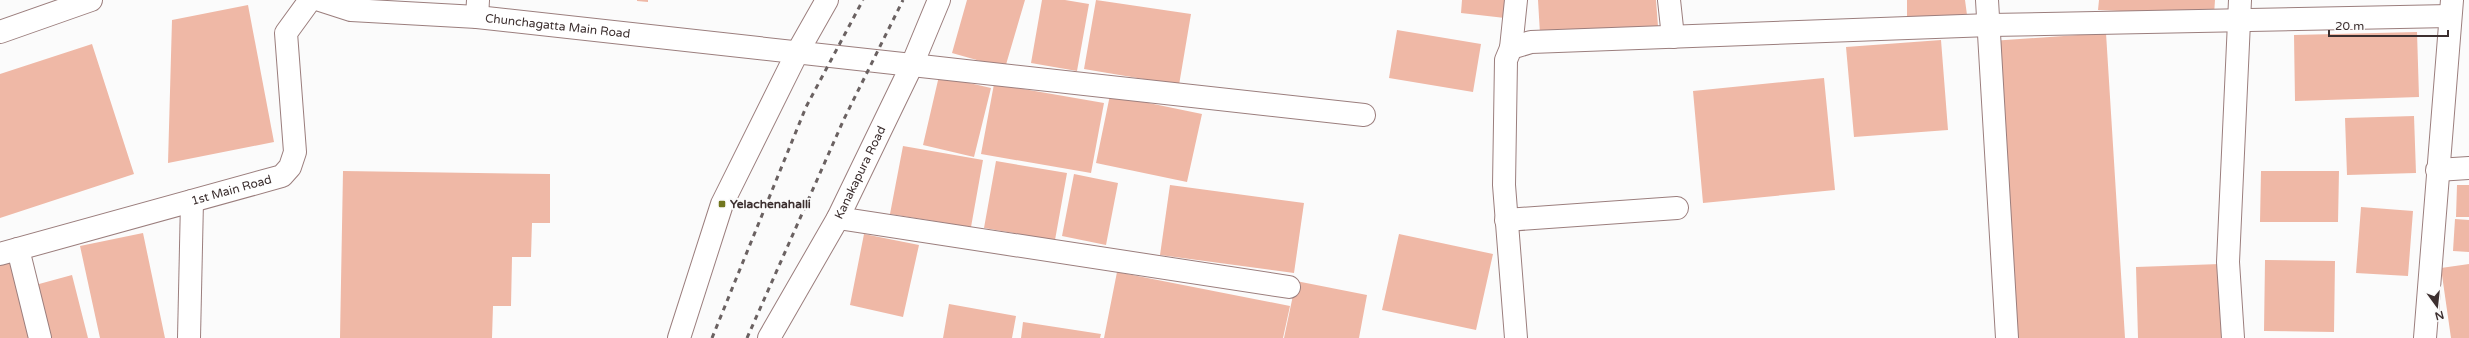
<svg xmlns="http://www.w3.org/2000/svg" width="2469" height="338" font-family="'Varela Round',sans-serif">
<rect width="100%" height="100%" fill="#fbfbfb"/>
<path fill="#efb8a6" d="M637 0H648V2L637 1Z
M967 0H1025L1005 68 952 53Z
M1042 0H1065L1089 4 1077 71 1031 63Z
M1096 0 1191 14 1179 85 1084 69Z
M1462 0H1507L1505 18 1461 13Z
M1538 0H1656L1658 26 1540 34Z
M1907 0H1965L1967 15 1907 17Z
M2099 0H2215L2214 15 2098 10Z
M248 5 274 142 168 163 172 20Z
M1397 30 1481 44 1473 92 1389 78Z
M2417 32 2419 97 2295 101 2294 35Z
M2106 33 2125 338H2009L1991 41Z
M1941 40 1948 130 1854 137 1846 47Z
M92 44 134 174 0 218V74Z
M939 76 991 88 974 157 923 145Z
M1824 78 1835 190 1703 203 1693 91Z
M994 84 1104 103 1091 173 981 154Z
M1110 95 1202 114 1187 182 1096 163Z
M2414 116 2416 173 2347 175 2345 118Z
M903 146 983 160 971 227 890 214Z
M996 161 1067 173 1055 240 984 228Z
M343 171 550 174V223H532L531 257H512L511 306H493L492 338H340Z
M2261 171H2339L2338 222H2260Z
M1074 174 1118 183 1106 245 1062 236Z
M1170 185 1304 203 1294 273 1160 255Z
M2457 185H2469V217H2456Z
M2361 207 2413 211 2408 276 2356 273Z
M2455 219 2469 220V252L2453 251Z
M143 233 165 338H100L80 246Z
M864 234 919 245 903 317 850 305Z
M1399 234 1493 254 1476 330 1382 310Z
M2265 260 2335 261 2334 332 2264 331Z
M13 262 31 338H0V265Z
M2220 264 2222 338H2138L2136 267Z
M2469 264V338H2451L2441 268Z
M1117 272 1290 306 1283 338H1104Z
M72 275 88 338H42L28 287Z
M1296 281 1367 295 1359 338H1284Z
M949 304 1016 316 1012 338H943Z
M1023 322 1101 334 1100 338H1021Z"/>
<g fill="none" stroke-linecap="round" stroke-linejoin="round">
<defs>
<g id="minor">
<path d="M1669 0 1673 37"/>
<path d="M1987 0 2007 338"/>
<path d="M477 17 478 0"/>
<path d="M0 32 91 0"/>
<path d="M1511 48 1516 0"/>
<path d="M912 65 1364 115"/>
<path d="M2437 170 2469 168"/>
<path d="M838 218 1289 287"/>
<path d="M1506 220 1677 208"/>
<path d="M18 249 40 338"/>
<path id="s1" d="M0 254 282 176 290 167 295 152 286 33 310 0"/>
<path d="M189 338 192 201"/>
<path d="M1516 338 1504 185 1506 60 1511 48 1531 42 1990 25 2450 16"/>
<path d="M2233 338 2228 262 2240 0"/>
<path d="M2425 338 2452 0"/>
</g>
<g id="tertiary">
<path id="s2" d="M320 0 351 10 477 17 912 65"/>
</g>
<g id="trunk">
<path d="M679 338 722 204 797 53 827 0"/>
<path id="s3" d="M769 338 838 218 912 65 939 0"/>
</g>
</defs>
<use href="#minor" stroke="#9b7e7d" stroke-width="24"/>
<use href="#tertiary" stroke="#9b7e7d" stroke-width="24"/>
<use href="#trunk" stroke="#9b7e7d" stroke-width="24"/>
<use href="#minor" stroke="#fff" stroke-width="22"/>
<use href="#tertiary" stroke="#fff" stroke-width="22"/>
<use href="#trunk" stroke="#fff" stroke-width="22"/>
<path stroke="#6a6161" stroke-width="3" stroke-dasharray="5 5" stroke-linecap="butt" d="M712 338 806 107 863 0
M747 338 844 119 903 0"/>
</g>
<rect fill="#71761f" stroke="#fbfbfb" stroke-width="1.5" x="718" y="200" width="8" height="8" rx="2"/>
<g text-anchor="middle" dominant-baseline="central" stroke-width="4" stroke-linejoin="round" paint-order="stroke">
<g font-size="12" fill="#3c2f2f" stroke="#fbfbfb">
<text stroke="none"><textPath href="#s2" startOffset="240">Chunchagatta Main Road</textPath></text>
<text stroke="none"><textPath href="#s3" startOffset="189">Kanakapura Road</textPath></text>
<text stroke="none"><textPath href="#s1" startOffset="240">1st Main Road</textPath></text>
</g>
<g font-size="12" font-weight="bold" fill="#3c2f2f" stroke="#fbfbfb" text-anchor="start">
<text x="730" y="204">Yelachenahalli</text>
</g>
</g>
<g transform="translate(2437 306) rotate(165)" stroke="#fbfbfb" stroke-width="3" paint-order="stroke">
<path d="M0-3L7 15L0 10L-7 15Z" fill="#3c2f2f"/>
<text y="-6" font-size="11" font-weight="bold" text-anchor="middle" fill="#3c2f2f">N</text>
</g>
<path d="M2329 30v6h119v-6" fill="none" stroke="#3c2f2f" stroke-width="2"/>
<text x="2335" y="30" font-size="12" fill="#3c2f2f" stroke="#fbfbfb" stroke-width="3" paint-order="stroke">20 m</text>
</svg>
